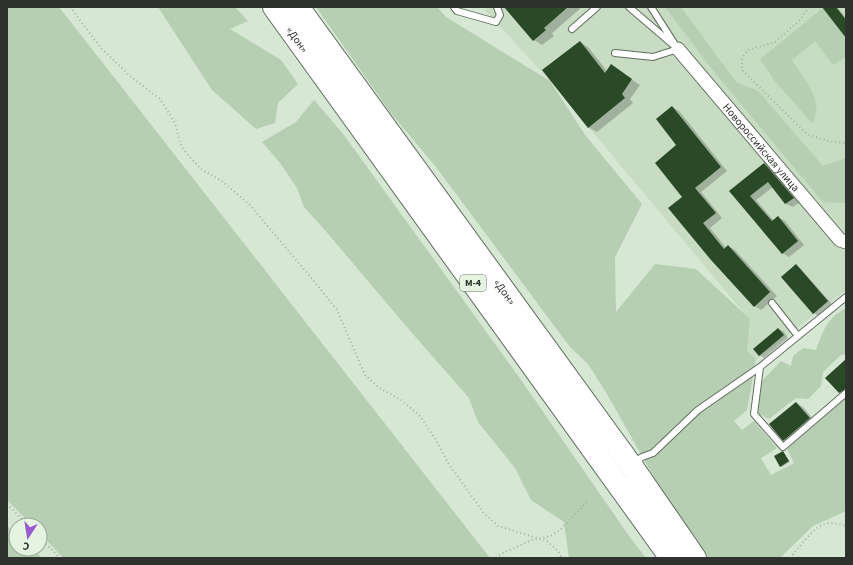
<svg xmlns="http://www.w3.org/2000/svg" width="853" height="565" font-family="'Source Sans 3',sans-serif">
<rect width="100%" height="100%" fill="#d6e7d4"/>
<path fill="#c7dcc3" d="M485 7H846V290L756 360 747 350 749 319 550 81 486 11Z"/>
<path fill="#b6ceb2" d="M7 7H59L490 558H63L40 533V525H32L7 500Z
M158 7H235L248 21 230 29 281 60 298 84 278 103 275 123 256 129 212 90Z
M316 7H437L446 17 550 81 585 135 642 204 615 257 616 312 655 264 696 269 750 319 747 350 756 360 747 410 734 421 742 430 754 421 777 448 761 458 771 475 794 463 787 449 846 398V511L813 526 780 558H708L660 488 607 394 588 364 570 347 436 167 390 112Z
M665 7H681L736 82 758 91 823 166 846 158V203L823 202 711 68Z
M823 8 846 38V57L833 65 815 41 792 60C803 78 826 102 812 123L774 80 760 59Z
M314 100 344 135 521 380 629 536 646 558H569L564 522 531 500 515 468 478 422 469 398 406 326 324 229 304 207 297 188 281 164 262 142 296 122Z
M846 308V354L841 355 823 372 821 386 808 399 796 398 769 419 759 414 758 405 761 382 781 361 791 366 793 356 803 348 816 350C823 331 827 318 846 308Z
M7 526 16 534V549H33L42 558H7Z"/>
<path fill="#0003" d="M505 7H582L552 33 554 36 542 45 534 40Z
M826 7H837L846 18V36Z
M580 42 588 47 607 71H619L640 85 630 99 633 103 597 132 588 127Z
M672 107 679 111 727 171 701 192 722 218 710 228 726 248 728 246 735 250 777 296 761 310 755 306 684 197Z
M764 164 771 168 800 202 793 207 786 204 773 187 756 200 774 221 778 217 785 221 804 245 789 257 782 253 730 191Z
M796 265 800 268 832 304 818 316 814 313Z
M778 329 783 331 788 338 764 358 759 355Z
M796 403 803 407 816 422 791 444 784 440Z
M783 453 790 462 782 467 781 466Z"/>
<path fill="#2a4926" d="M504 7H568L544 28 546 30 533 41Z
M822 7H836L846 20V38Z
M580 41 605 73 611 64 632 79 622 94 625 98 588 128 542 70Z
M672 106 721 167 695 188 716 213 703 223 724 249 728 245 770 292 754 307 711 260 668 208 682 197 655 163 676 145 656 119Z
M764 163 794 198 785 204 768 182 750 196 772 221 778 216 798 241 782 254 729 191Z
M796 264 828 301 813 314 781 277Z
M778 328 784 335 759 356 753 349Z
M846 359V389L839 393 825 378Z
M796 402 810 418 783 441 769 424Z
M783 451 789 461 780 467 774 456Z"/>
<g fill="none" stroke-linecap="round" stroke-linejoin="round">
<defs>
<path id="lane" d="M454 7 457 11 496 22 500 15 497 7
M629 7 678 49
M651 7 674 43
M572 29 597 7
M615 53 653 57 678 49
M772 303 798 336
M760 367 754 414 783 447 846 393
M634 463 642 457 653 453 698 410 760 367 846 297"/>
<g id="street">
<path id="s1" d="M678 49 840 240 846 242"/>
</g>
<g id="highway">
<path id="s2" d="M274 7 671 558"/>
<path id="s3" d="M298 7 633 468 695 558"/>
</g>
</defs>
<use href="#lane" stroke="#606f5e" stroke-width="8"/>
<use href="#street" stroke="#606f5e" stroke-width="15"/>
<use href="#highway" stroke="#606f5e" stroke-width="24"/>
<path stroke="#a2b0a0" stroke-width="2" stroke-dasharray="1 3" stroke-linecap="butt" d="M70 7 100 47 129 75 160 99 175 123 180 143 187 154 201 169 223 182 249 204 318 286 337 310 365 375 378 387 401 400 420 416 436 440 448 463 483 512 498 526 547 541 558 551 562 558
M809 7 801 19 775 42 748 50 742 58V70L807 134 828 141 846 143
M7 504 28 525
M40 538 60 558
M496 558 503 553 532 540 551 536 561 529 587 502
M790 558C797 550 814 527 824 524 829 522 841 524 846 526"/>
<use href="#lane" stroke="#fff" stroke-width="6"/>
<use href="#street" stroke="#fff" stroke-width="13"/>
<use href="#highway" stroke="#fff" stroke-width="22"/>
</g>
<g text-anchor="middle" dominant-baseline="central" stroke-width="4" stroke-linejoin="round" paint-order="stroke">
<rect fill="#e4f4e1" stroke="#656e63" stroke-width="1" x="460" y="275" width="26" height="16" rx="3"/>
<g font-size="10" font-weight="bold" fill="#2e342d">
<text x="473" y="283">М-4</text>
</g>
<g font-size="11" fill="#2e342d" stroke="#e4f4e1">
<text stroke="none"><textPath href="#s2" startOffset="40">«Дон»</textPath></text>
<text stroke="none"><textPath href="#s1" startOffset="129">Новороссийская улица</textPath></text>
<text stroke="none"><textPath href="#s3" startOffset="352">«Дон»</textPath></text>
</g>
</g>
<rect width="853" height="565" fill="none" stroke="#2e342d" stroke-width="16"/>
<g transform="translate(28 537) rotate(192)"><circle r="19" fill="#e4f4e1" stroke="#9ba799"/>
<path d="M0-3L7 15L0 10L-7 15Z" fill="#9b59cf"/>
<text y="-6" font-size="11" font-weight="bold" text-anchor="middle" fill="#2e342d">С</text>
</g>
</svg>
